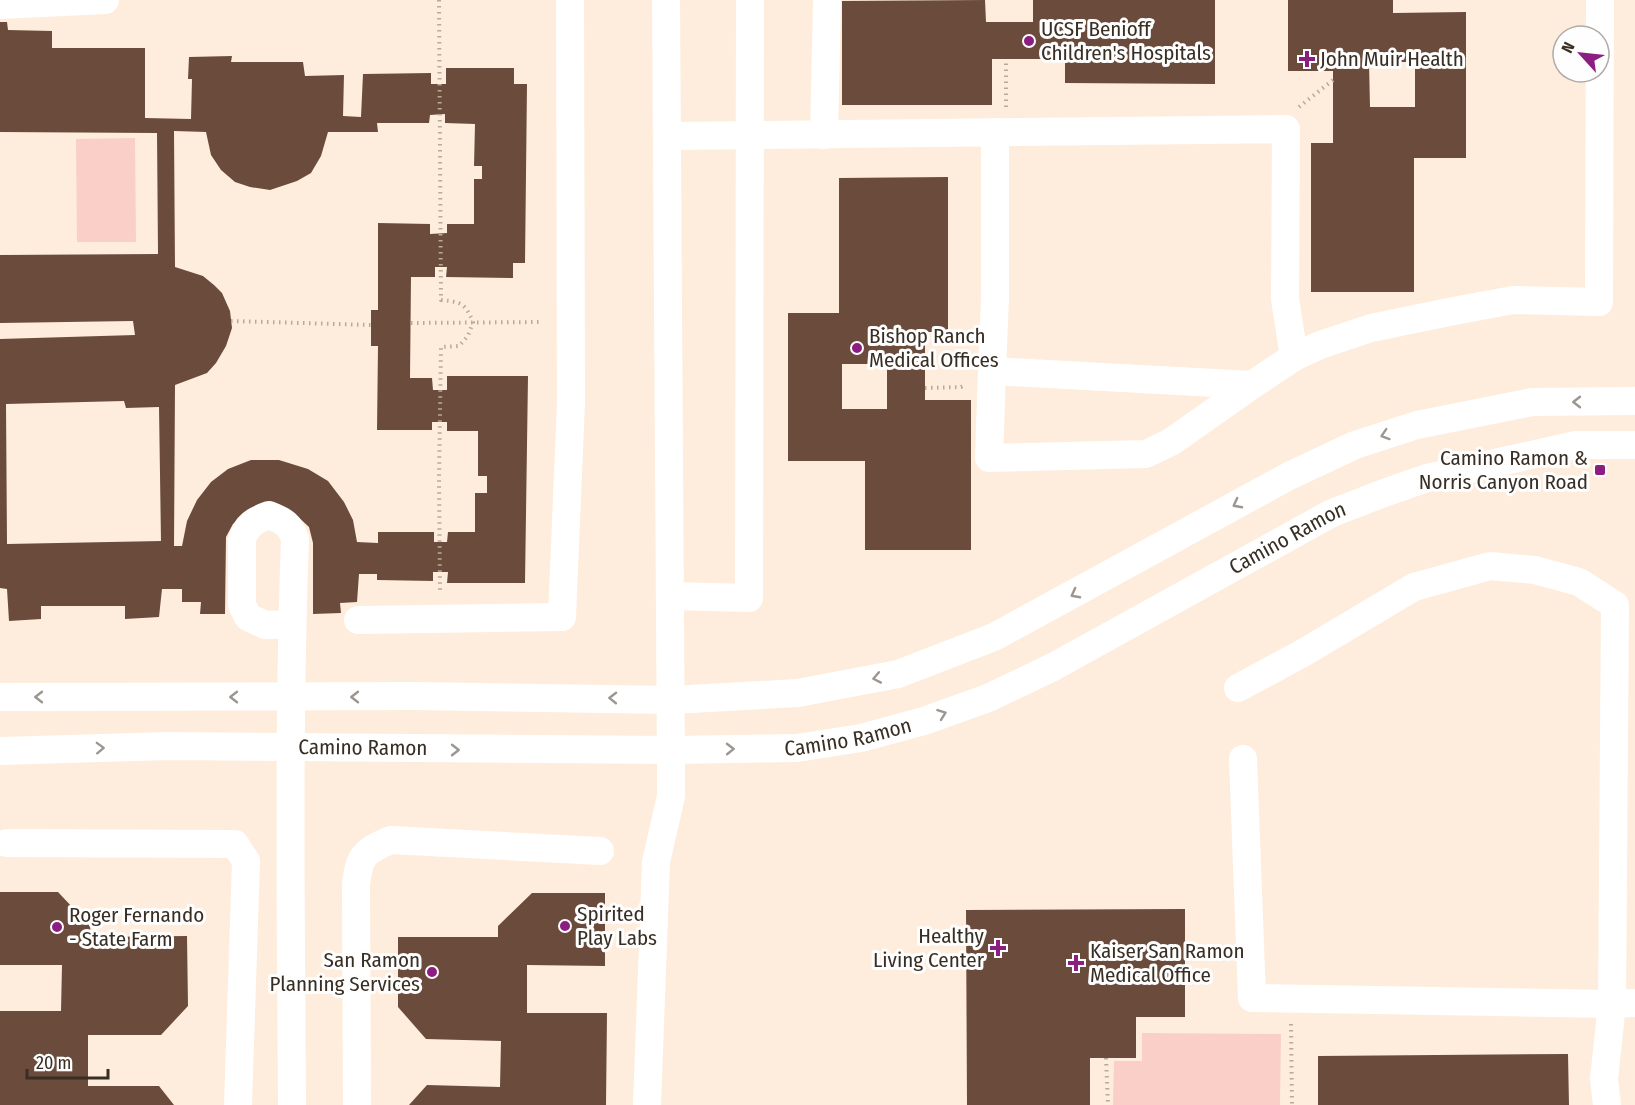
<svg xmlns="http://www.w3.org/2000/svg" width="1635" height="1105" font-family="'Fira Sans Condensed',sans-serif">
<rect width="100%" height="100%" fill="#feeddc"/>
<path fill="#facfc7" d="M135 138 136 242H77L76 139Z
M1142 1033 1281 1034 1280 1105H1113L1114 1061H1142Z"/>
<path fill="#6b4c3c" fill-rule="evenodd" d="M985 0 986 22H1033V0H1215V84L1065 83V59H992V105H842V1Z
M1288 0H1393V13L1466 12V158H1414V292H1311V143H1333V71H1288ZM1369 62H1415V107H1370Z
M0 22H7L8 30 52 31V48H145V118L191 119 192 79H188L189 57 232 56 231 62H303L305 76 344 75 343 116 361 117 363 74 431 73V84H446V68H514V84H527L525 263H513V278L446 277 447 267H435V277H411L410 378H432L433 390H447V376H528L525 583H447L448 572H433V581L377 580V574H359L357 602 340 603 341 613 313 614V543L309 527 295 514 247 512 233 524 226 537 225 614H200L201 602H182V589H162L159 617 125 619V606H41V619L9 621 7 589 0 588V339L135 335 133 321 0 323V255L158 254 157 133 0 132ZM445 114V123L475 124 474 166H482V179H474V224H447V233L430 234V224L378 223V310H371V346H378L377 430H432V422H447V431H478V476H487V493H475V532H448L447 542H434V532H378V543L357 542 353 520 344 502 328 481 308 469 279 460H251L228 469 211 482 197 500 187 521 182 546H174L175 385 207 373 216 363 226 346 232 328 230 311 222 293 214 285 203 276 175 267 174 131 206 132 211 155 221 170 235 182 250 187 270 190 297 181 311 173 321 156 328 132H378L377 123H429L430 115ZM124 401 126 408 159 407 161 541 7 544 6 404Z
M948 177V332H925V400H971V550H865V461H788V313H839V178ZM842 364H887V409H842Z
M0 892H58L90 926 91 937 187 936 188 1006 161 1035H88V1086H159L174 1105H0V1011H61L62 965H0Z
M532 893H605V966L527 965V1013H607L606 1105H409L427 1085 500 1087 501 1041 426 1039 398 1007V937H498V926Z
M1185 909V1017H1136V1058H1090V1105H967L966 910Z
M1568 1054 1569 1105H1318V1056Z"/>
<g fill="none" stroke-linecap="round" stroke-linejoin="round">
<path stroke="#b8a99a" stroke-width="4" stroke-dasharray="1.5 4.5" stroke-linecap="butt" d="M439 0 441 300C461 302 465 303 473 322L468 336 459 346 441 347 439 479 440 591
M1006 107V59
M1299 107 1333 80
M231 321 371 325
M411 323 543 322
M925 388 961 387 965 385
M1291 1024 1292 1105
M1106 1058 1108 1105"/>
<g stroke="#fff" stroke-width="28">
<path d="M0 5 105 0"/>
<path d="M824 135 827 0"/>
<path d="M667 136 1286 129 1285 299 1294 357 1252 385 992 371 989 458 1146 454 1171 442 1252 385"/>
<path d="M1294 357 1320 345 1371 328 1454 311 1513 300 1599 302 1600 0"/>
<path d="M992 371 995 298V132"/>
<path d="M671 596 749 598 750 0"/>
<path d="M358 620 562 617 571 402 570 0"/>
<path d="M1238 688 1303 653 1414 587 1490 566 1535 570 1579 582 1615 605 1612 1004 1635 1003"/>
<path d="M0 697 413 696 672 700 798 693 898 674 994 637 1289 476 1355 445 1417 425 1532 402 1635 401"/>
<path id="s1" d="M0 751 168 746 671 750 797 748 861 738 924 721 988 698 1053 667 1332 513 1384 493 1427 478 1576 445H1635"/>
<path d="M1243 759 1252 998 1612 1004 1604 1079 1607 1105"/>
<path d="M7 843 235 844 246 861 238 1105"/>
<path d="M292 1105C291 917 288 728 295 539 290 524 284 521 269 515 255 520 246 525 242 540V605L248 617 265 625 292 624"/>
<path d="M357 1105 356 885C359 856 364 851 391 840L600 851"/>
<path d="M647 1105 656 862 671 796V769L666 0"/>
</g>
</g>
<defs><path id="oneway-chevron" d="M-2-3.5L2.5 0L-2 3.5" fill="none" stroke-width="1.6" stroke-linecap="round" stroke-linejoin="round" transform="scale(1.5)"/></defs>
<g stroke="#9c9691">
<use href="#oneway-chevron" transform="translate(1577 402) rotate(180)"/>
<use href="#oneway-chevron" transform="translate(1385 435) rotate(162)"/>
<use href="#oneway-chevron" transform="translate(1237 504) rotate(152)"/>
<use href="#oneway-chevron" transform="translate(1075 594) rotate(152)"/>
<use href="#oneway-chevron" transform="translate(877 678) rotate(169)"/>
<use href="#oneway-chevron" transform="translate(39 697) rotate(180)"/>
<use href="#oneway-chevron" transform="translate(234 697) rotate(180)"/>
<use href="#oneway-chevron" transform="translate(355 697) rotate(180)"/>
<use href="#oneway-chevron" transform="translate(613 698) rotate(-179)"/>
<use href="#oneway-chevron" transform="translate(942 714) rotate(-20)"/>
<use href="#oneway-chevron" transform="translate(100 748) rotate(-2)"/>
<use href="#oneway-chevron" transform="translate(730 749) rotate(-1)"/>
<use href="#oneway-chevron" transform="translate(455 750)"/>
</g>
<g fill="#8c1d81" stroke="#fefefe" stroke-width="2">
<circle cx="1029" cy="41" r="6"/>
<path d="M1304 50h6v6h6v6h-6v6h-6v-6h-6v-6h6z"/>
<circle cx="857" cy="348" r="6"/>
<rect x="1594" y="464" width="12" height="12" rx="3"/>
<circle cx="565" cy="926" r="6"/>
<circle cx="57" cy="927" r="6"/>
<path d="M995 939h6v6h6v6h-6v6h-6v-6h-6v-6h6z"/>
<path d="M1073 954h6v6h6v6h-6v6h-6v-6h-6v-6h6z"/>
<circle cx="432" cy="972" r="6"/>
</g>
<g text-anchor="middle" dominant-baseline="central" stroke-width="6" stroke-linejoin="round" paint-order="stroke">
<g font-size="21" fill="#382e23" stroke="#fefefe" text-anchor="start">
<text x="1041" y="29">UCSF Benioff<tspan x="1041" dy="24">Children's Hospitals</tspan></text>
<text x="1320" y="59">John Muir Health</text>
<text x="869" y="336">Bishop Ranch<tspan x="869" dy="24">Medical Offices</tspan></text>
<text x="1588" y="458" text-anchor="end">Camino Ramon &amp;<tspan x="1588" dy="24">Norris Canyon Road</tspan></text>
<text x="577" y="914">Spirited<tspan x="577" dy="24">Play Labs</tspan></text>
<text x="69" y="915">Roger Fernando<tspan x="69" dy="24">- State Farm</tspan></text>
<text x="984" y="936" text-anchor="end">Healthy<tspan x="984" dy="24">Living Center</tspan></text>
<text x="1090" y="951">Kaiser San Ramon<tspan x="1090" dy="24">Medical Office</tspan></text>
<text x="420" y="960" text-anchor="end">San Ramon<tspan x="420" dy="24">Planning Services</tspan></text>
</g>
<g font-size="21" fill="#382e23" stroke="#fefefe">
<text stroke="none"><textPath href="#s1" startOffset="1335">Camino Ramon</textPath></text>
<text stroke="none"><textPath href="#s1" startOffset="849">Camino Ramon</textPath></text>
<text stroke="none"><textPath href="#s1" startOffset="363">Camino Ramon</textPath></text>
</g>
</g>
<g transform="translate(1581 54) rotate(297)"><circle r="28" fill="#fefefe" stroke="#afaba6" stroke-width="1.5"/>
<path d="M0-4.5L10 22L0 15L-10 22Z" fill="#8c1d81"/>
<text y="-9" font-size="16" font-weight="bold" text-anchor="middle" fill="#382e23">N</text>
</g>
<path d="M27 1069v9h81v-9" fill="none" stroke="#382e23" stroke-width="3"/>
<text x="36" y="1069" font-size="18" fill="#382e23" stroke="#fefefe" stroke-width="4.5" paint-order="stroke">20 m</text>
</svg>
